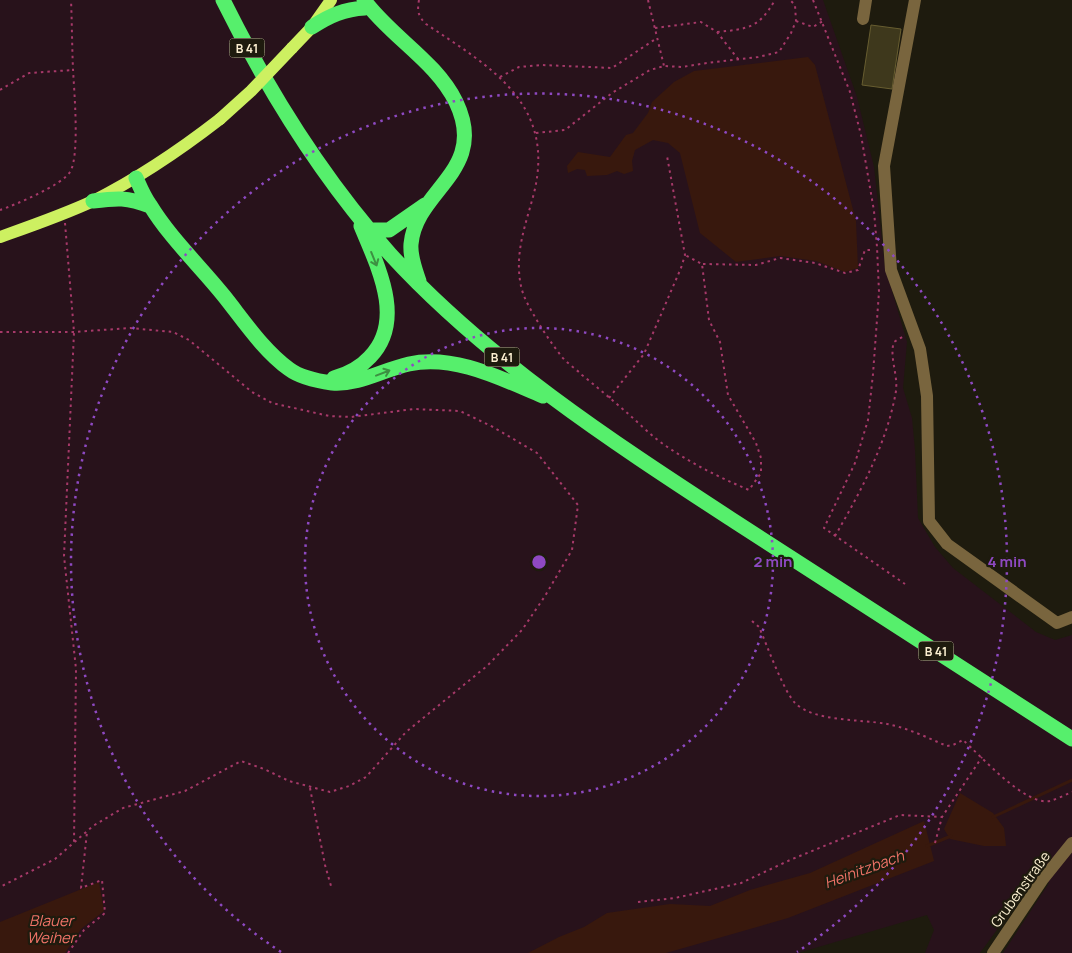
<svg xmlns="http://www.w3.org/2000/svg" width="1072" height="953" font-family="Manrope,sans-serif">
<rect width="100%" height="100%" fill="#1e1b0e"/>
<path fill="#28121b" d="M0 0H823L857 97 874 167 885 267 907 342 903 388 912 418 915 450 918 518 935 547 953 568 1036 632 1055 640 1072 635V953H1003L1049 883 1036 874 1028 878 1007 916 980 953H925L934 930 927 915 798 953H0Z"/>
<path fill="#38180d" d="M808 57 815 65 856 221 858 268 845 272 816 261 780 256 736 262 700 233 680 153 668 143 653 140 635 150 632 161 633 171 624 174 617 171 607 175 587 176 585 170 577 169 568 173 567 166 578 152 610 157 626 135 633 133 648 113 652 102 674 82 694 71Z
M960 793 993 813 1004 828 1006 846H984L950 839 944 829Z
M924 821 934 861 788 918 666 953H528L559 937 584 927 607 913 670 904 710 906 750 890 810 873Z
M99 882 104 911 81 929 65 953H0V922Z"/>
<g fill="none" stroke-linecap="round" stroke-linejoin="round">
<path stroke="#38180d" stroke-width="3" d="M993 817 1072 780
M927 846 951 836"/>
</g>
<path fill="#3e381c" stroke="#675d30" d="M871 25 901 29 892 89 862 85Z"/>
<g fill="none" stroke-linecap="round" stroke-linejoin="round">
<path stroke="#a63969" stroke-width="2" stroke-dasharray="2.5 4" stroke-linecap="butt" d="M419 0C417 11 418 16 426 24 490 67 556 103 534 193 526 224 514 253 521 286 523 296 529 307 535 317 543 331 552 344 562 357 568 364 576 369 582 375 597 387 611 399 625 411 639 423 653 438 669 448 694 465 721 478 749 490L761 473V458L756 443 728 395 720 342 709 320 702 264 685 255
M648 0 664 66
M813 0 850 92 861 135 874 211 877 247 879 292 873 374 868 420 855 463 824 528 905 584
M796 21 813 27 823 21
M655 28 701 22 717 32 738 59
M717 32C748 29 759 28 775 0
M500 77 519 67 542 65 612 68 657 38
M0 90 29 73 73 70
M536 133 565 130 612 93 650 70 664 66 682 67 707 63 758 57 779 52 791 33 796 21 795 5 790 0
M0 210C15 205 62 185 70 172 80 156 74 90 73 69 72 46 72 23 71 0
M65 223 74 332 64 556 76 669 74 842
M703 264 756 265 780 258 815 263 845 273 858 270 865 250H870
M0 332H74L130 328 173 332 189 340 252 392 272 403 329 416 351 417 414 409 460 411 493 427 537 453 578 505 572 550 545 596 522 630 487 666 406 732 366 777 349 786 330 792 289 781 264 769 241 761 185 791 123 808 93 826 55 859 0 887
M609 398 644 354 681 268 685 255 667 156
M835 536C861 491 887 443 896 391 898 374 889 356 894 342L904 336
M752 621 759 627C767 645 783 690 795 703 814 722 861 719 887 724 908 728 928 738 947 746L953 745 963 740C981 756 1025 806 1050 801 1057 799 1065 795 1072 792
M310 788 325 865 331 886
M935 843 942 817 982 757
M638 902 675 898 741 883 790 860 900 815 942 817
M68 953 84 930 105 913 102 880 81 888 87 832"/>
<path stroke="#79653e" stroke-width="12" d="M915 0 884 166 891 270 920 349 927 396 929 521 947 544 1057 623 1072 617
M863 19 866 0
M993 953 1043 879 1072 843"/>
<path stroke="#cdf061" stroke-width="12" d="M292 48 312 27 331 0
M0 237C31 226 63 215 93 201 139 178 180 150 220 119"/>
<path stroke="#56ef6c" stroke-width="15" d="M223 0C268 91 322 178 390 254 488 361 613 442 734 521 847 594 960 666 1072 739
M364 0C391 37 436 61 456 102 489 171 416 189 411 244 410 257 415 269 419 281
M312 27C329 16 344 9 365 8
M136 178C140 187 144 197 150 205 170 238 200 266 224 296 244 321 263 350 289 369 301 378 317 381 332 383 360 385 382 370 409 364 454 354 502 379 543 396
M93 201C117 198 127 197 150 206
M370 230H389L425 205
M334 378C348 374 360 368 370 357 406 320 377 265 361 226"/>
<path stroke="#cdf061" stroke-width="12" d="M220 119 251 91 292 48"/>
</g>
<defs><path id="oneway-shaft" d="M-6 0H5M1.5-3L5.5 0L1.5 3" fill="none" stroke-width="1.6" stroke-linecap="round" stroke-linejoin="round" transform="scale(1.25)"/></defs>
<g stroke="#3d9042">
<use href="#oneway-shaft" transform="translate(374 259) rotate(68)"/>
<use href="#oneway-shaft" transform="translate(383 373) rotate(-21)"/>
</g>
<g fill="none" stroke="#8e49c2" stroke-width="2.5" stroke-dasharray="2.5 5">
<circle cx="539" cy="562" r="234"/>
<path d="M281 952A468 468 0 1 1 797 952"/>
</g>
<g text-anchor="middle" dominant-baseline="central" stroke-width="4.5" stroke-linejoin="round" paint-order="stroke">
<g fill="#1e1b0e" stroke="#b9af96" stroke-width="1">
<rect x="229.5" y="38.5" width="35" height="19" rx="4"/>
<rect x="484.5" y="347.5" width="35" height="19" rx="4"/>
<rect x="918.5" y="641.5" width="35" height="19" rx="4"/>
</g>
<g font-size="12" font-weight="bold" fill="#fbefd0">
<text x="247" y="48">B 41</text>
<text x="502" y="357">B 41</text>
<text x="936" y="651">B 41</text>
</g>
<g font-size="14" fill="#fbefd0" stroke="#1e1b0e">
<text transform="translate(1020 889) rotate(-54)">Grubenstraße</text>
</g>
<g font-size="15" font-style="italic" fill="#f17368" stroke="#1e1b0e">
<text transform="translate(864 869) rotate(-20)">Heinitzbach</text>
<text x="51" y="920">Blauer<tspan x="51" dy="17">Weiher</tspan></text>
</g>
</g>
<circle cx="539" cy="562" r="8" fill="#8e49c2" stroke="#1e1b0e" stroke-width="2.5"/>
<g font-size="15" text-anchor="middle" font-weight="bold" fill="#8e49c2" stroke="#1e1b0e" stroke-width="4.5" stroke-linejoin="round" paint-order="stroke">
<text x="773" y="567">2 min</text>
<text x="1007" y="567">4 min</text>
</g>
</svg>
